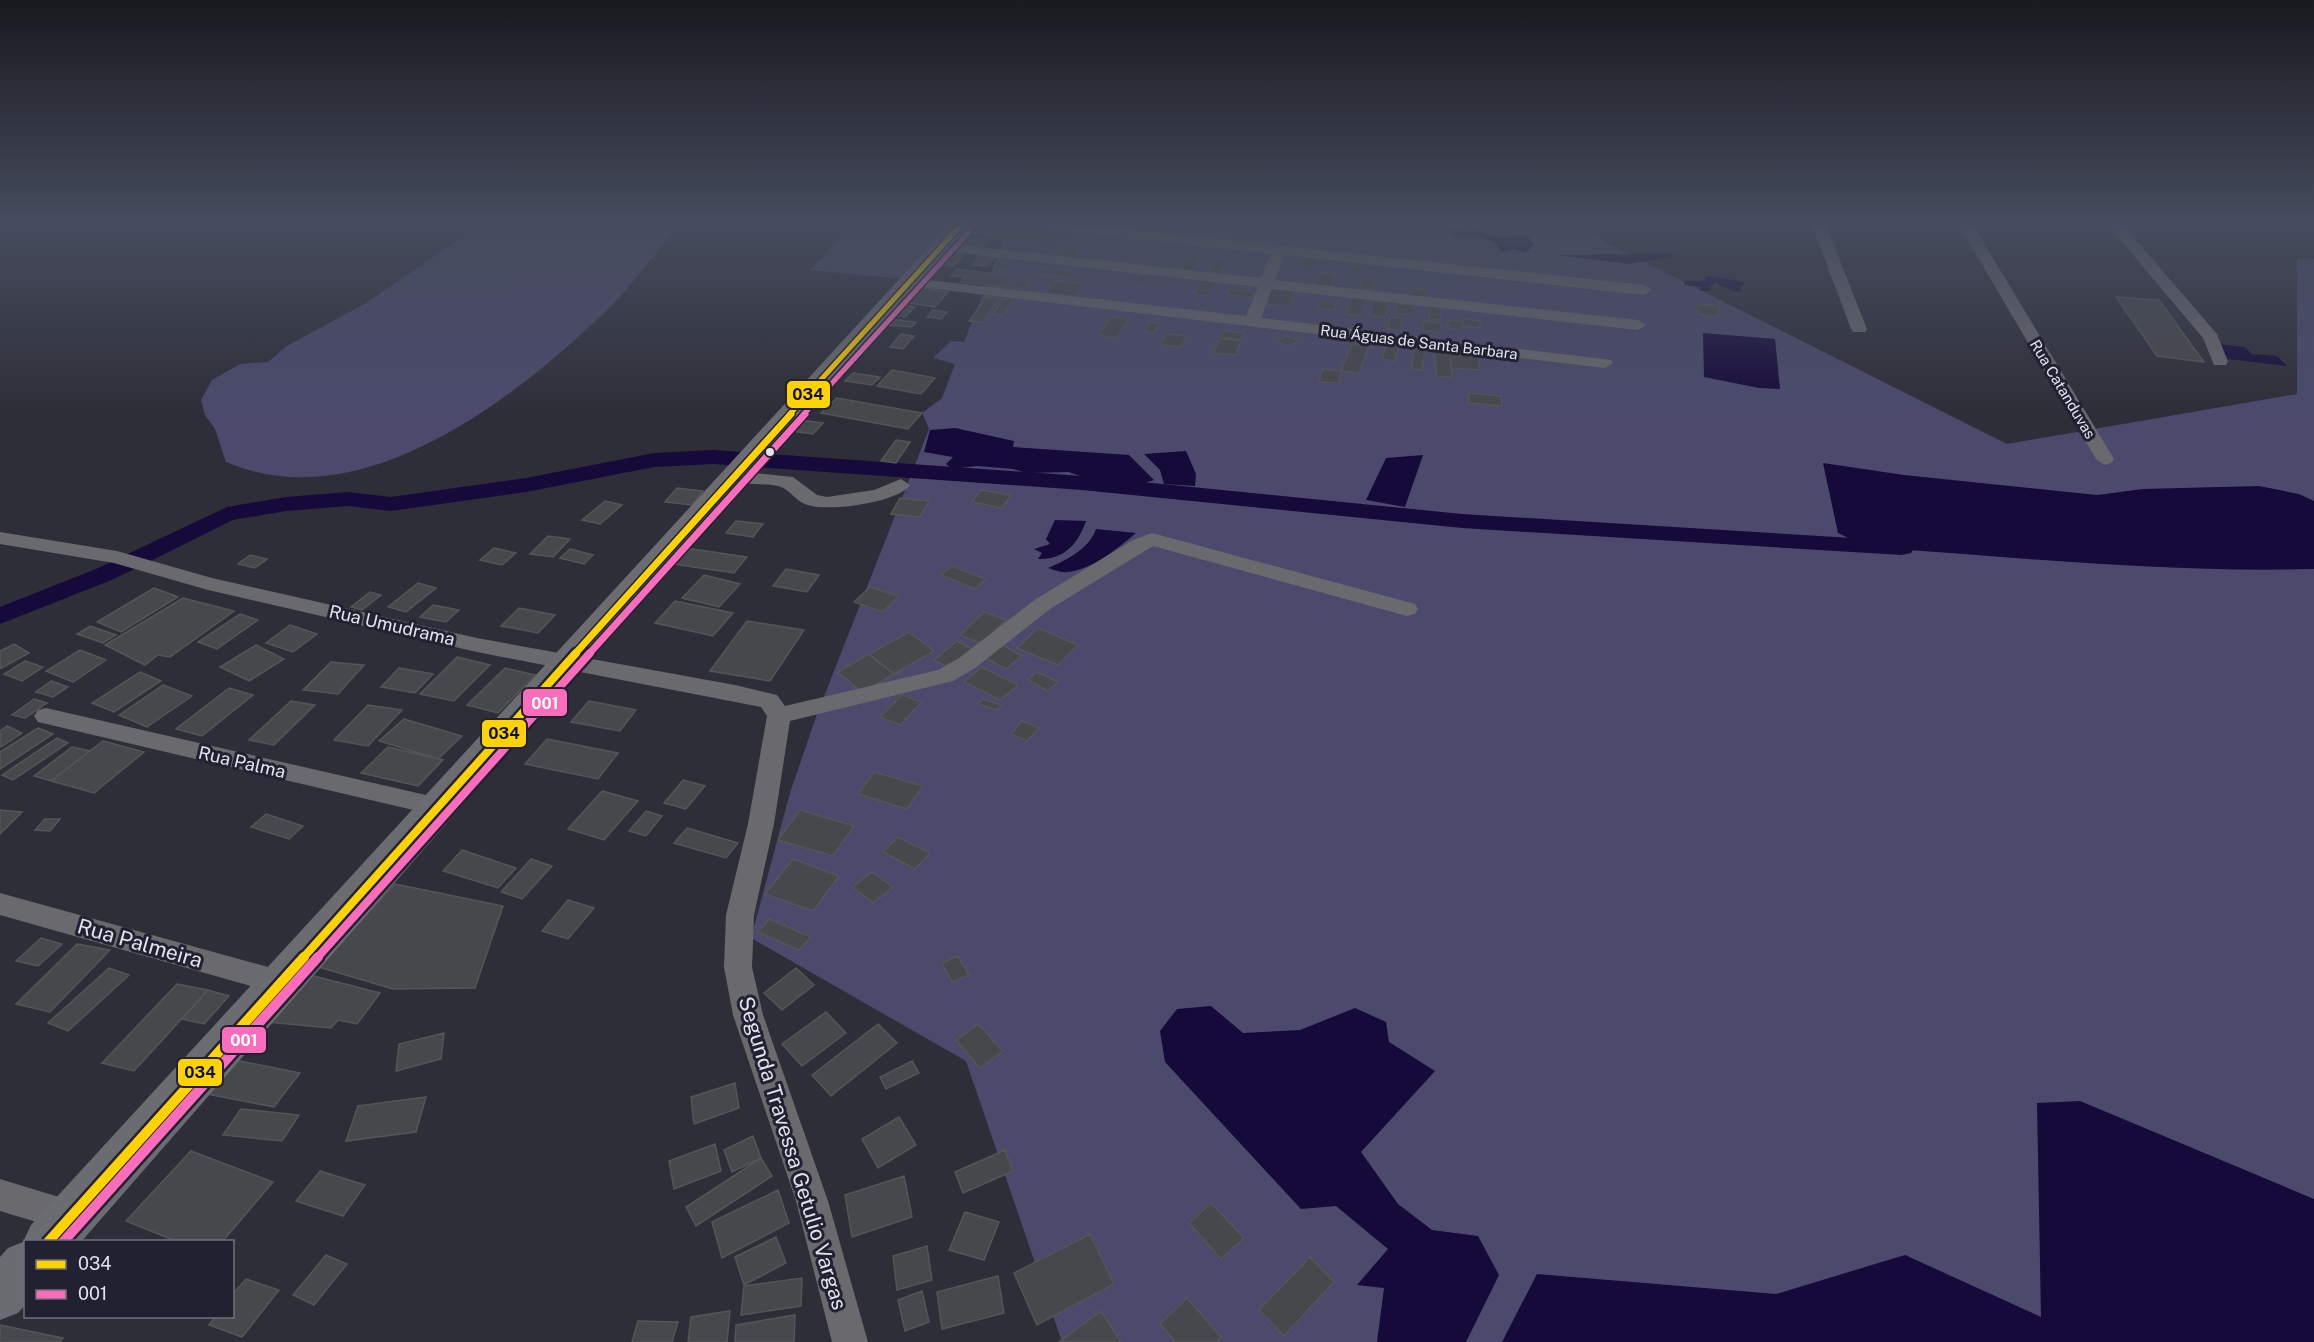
<svg xmlns="http://www.w3.org/2000/svg" width="2314" height="1342" font-family="'Public Sans',sans-serif">
<rect width="100%" height="100%" fill="#2e2e38"/>
<path fill="#4b4a6c" d="M480 225H678C655 254 632 286 605 312 513 400 361 520 226 462L215 429 205 415 201 400 212 380 240 364 268 362 287 346 366 303Z
M852 225H952L902 279 810 270Z
M1010 225H1571L2007 444 2297 394V258L2314 259V1342H1062L966 1061 751 938 790 793 816 717 929 429 922 413 942 398 955 364 933 358 951 341 964 342Z"/>
<path fill="#160a3a" d="M1438 225 1472 231 1481 225 1480 232 1499 235 1492 238 1528 236 1534 245 1526 253 1514 249 1501 252 1496 242 1474 236 1454 237 1450 232 1433 229Z
M1670 254 1679 256 1629 264 1557 255Z
M1706 276 1745 282 1740 289 1744 292 1732 291 1716 283 1710 286 1711 291H1700L1701 287 1684 285 1685 281H1705Z
M1703 333 1775 339 1780 389 1759 388 1704 377Z
M2217 344 2245 347 2252 354 2277 356 2287 366 2228 359Z
M955 428 1014 441 1013 447 1129 455 1154 480 1138 485 1109 479 1093 481 1069 472 1027 473 1013 469 977 466 952 469 946 464 953 457 924 452 930 430Z
M1186 451 1196 474 1195 486 1164 484 1160 470 1144 454Z
M1423 455 1405 507 1366 500 1386 458Z
M1823 463 1904 475 2097 495 2143 489 2259 486 2299 494 2314 501V569C2165 573 2015 557 1867 547L1838 533Z
M1055 520 1086 521C1078 544 1064 560 1038 559L1042 553 1034 549 1050 544 1046 539Z
M1096 529 1136 533C1117 549 1092 570 1067 572 1061 573 1054 570 1048 568 1067 560 1089 549 1096 529Z
M1211 1006 1243 1033 1300 1030 1355 1008 1386 1022 1389 1042 1435 1071 1361 1152 1398 1204 1432 1230 1478 1236 1499 1275 1466 1342H1377L1384 1288 1357 1285 1388 1249 1336 1206 1301 1209 1165 1062 1160 1031 1177 1009Z
M2080 1101 2314 1199V1342H1502L1537 1274 1776 1294 1905 1255 2041 1317 2037 1103Z"/>
<g fill="none" stroke-linecap="round" stroke-linejoin="round">
<path fill="#160a3a" fill-rule="evenodd" d="M713 450 1082 476 1462 514 1902 541 1911 543 1914 548 1911 553 1902 555 1462 528 1082 490 713 464 654 467 526 492 391 511 348 506 286 511 233 520 114 579 0 624V607L96 569 227 507 286 497 348 492 391 497 526 478 654 453Z"/>
</g>
<path fill="#47484b" stroke="#545656" stroke-width="1.5" d="M981 225H993L986 234 975 233Z
M994 225H1032L1065 229 1053 245 984 237Z
M973 238 990 241 982 248 965 245Z
M1011 245 1029 246 1026 252 1008 251Z
M1068 245 1081 247 1072 258 1059 256Z
M952 252 965 254 953 266 940 264Z
M980 255 995 256 987 266 972 265Z
M1305 256 1318 258 1313 268 1300 266Z
M1187 258 1200 259 1194 272 1180 271Z
M1214 260 1226 261 1220 272 1208 271Z
M996 262 1011 263 1009 269H994Z
M1353 265 1364 267 1359 274 1348 272Z
M1041 268 1074 271 1070 277 1037 274Z
M956 269 971 271 965 277 950 276Z
M971 271 1014 276 1005 287 961 282Z
M1320 272 1334 274 1331 288 1316 286Z
M1139 275 1148 276 1143 285 1135 284Z
M1019 276 1030 277 1025 288H1013Z
M1363 278 1375 280 1371 290 1359 288Z
M1202 280 1214 282 1208 296 1194 295Z
M1054 281 1082 283 1076 296 1048 293Z
M1272 287 1295 289 1290 306 1265 304Z
M922 288 948 292 935 307 909 303Z
M1412 288 1427 289 1425 299 1410 297Z
M1230 289 1254 292 1252 297 1227 295Z
M986 297 999 298 983 322 969 321Z
M1352 297 1367 298 1362 316 1346 314Z
M2116 297 2159 300 2204 362 2157 356Z
M1003 299 1013 300 1003 315 993 314Z
M1373 301 1389 303 1385 317 1370 315Z
M1321 302 1336 304 1334 310 1318 308Z
M1396 304 1413 305 1414 314H1397Z
M1698 304 1719 306 1717 317 1698 314Z
M905 305 915 307 905 317 895 315Z
M1430 306 1441 307 1440 320 1429 319Z
M933 310 947 312 941 319 927 317Z
M1110 317 1128 319 1117 338 1099 335Z
M1390 317 1402 318 1401 330 1388 329Z
M890 319 916 322 912 327 886 325Z
M1464 319 1481 321 1479 328 1462 326Z
M1449 320 1463 322 1461 330 1447 328Z
M1424 321 1441 323 1440 332 1423 330Z
M1150 322 1159 323 1154 333 1145 331Z
M1223 331 1244 333 1241 340 1221 337Z
M901 334 914 336 903 349 890 347Z
M1166 334 1186 336 1181 347 1161 345Z
M1285 336 1298 340 1291 346 1277 342Z
M1220 339 1241 340 1236 355 1213 353Z
M1387 342 1399 343 1395 361 1382 359Z
M1352 344 1369 346 1359 373 1341 371Z
M1414 347 1425 348 1422 370 1412 369Z
M1435 351 1450 352 1452 377 1436 376Z
M1450 352 1478 354 1480 370 1451 368Z
M1322 369 1341 371 1339 383 1319 382Z
M892 370 935 378 921 394 877 386Z
M853 373 880 377 872 385 845 381Z
M1469 393 1501 396 1502 406 1469 403Z
M837 398 922 413 908 429 821 413Z
M801 420 823 423 813 434 791 431Z
M896 440 910 442 896 463 881 461Z
M677 488 703 491 692 505 665 502Z
M981 490 1011 495 1002 508 972 502Z
M900 498 929 501 920 517 891 514Z
M605 501 622 505 600 524 582 520Z
M736 521 763 524 753 537 726 533Z
M548 536 570 539 553 557 530 554Z
M494 548 516 553 502 565 480 560Z
M686 548 747 557 734 573 673 564Z
M570 549 593 555 584 564 560 558Z
M250 555 267 559 255 568 238 564Z
M952 566 986 579 975 589 941 575Z
M786 569 819 575 807 592 773 586Z
M704 575 740 584 719 607 682 598Z
M418 583 436 588 406 612 388 607Z
M870 587 899 596 883 612 854 602Z
M154 588 178 597 121 632 97 622Z
M370 592 381 595 362 610 351 607Z
M183 598 234 611 170 657 158 655 145 665 105 645Z
M675 601 733 613 713 636 655 623Z
M433 605 459 610 446 622 420 617Z
M519 608 555 615 538 633 501 626Z
M984 612 1006 620 982 644 960 635Z
M240 614 258 620 217 649 198 642Z
M747 621 804 630 770 681 710 671Z
M290 625 317 634 293 652 266 643Z
M90 626 116 635 103 643 77 634Z
M1038 628 1078 645 1058 665 1017 648Z
M909 632 934 651 894 674 869 654Z
M957 641 974 650 951 669 934 660Z
M999 643 1022 656 1006 669 982 656Z
M14 644 29 653 0 669V651Z
M256 645 284 659 249 681 220 667Z
M80 650 106 660 73 682 46 671Z
M869 654 894 674 862 693 838 672Z
M457 657 490 665 454 701 420 694Z
M25 661 43 667 22 681 4 674Z
M331 662 364 665 338 694 303 690Z
M982 667 1018 685 1000 700 964 682Z
M399 668 433 674 415 693 381 687Z
M505 668 535 675 498 713 467 705Z
M140 672 161 681 114 712 92 703Z
M1037 672 1058 682 1048 691 1028 680Z
M51 681 68 687 53 697 36 692Z
M163 685 192 696 147 727 119 715Z
M229 688 253 695 202 736 176 729Z
M902 695 922 702 900 725 880 717Z
M34 699 47 703 25 718 12 715Z
M983 699 1001 705 997 710 978 704Z
M291 701 315 705 274 745 249 740Z
M589 701 636 710 620 731 571 722Z
M368 705 402 710 368 746 334 740Z
M404 719 462 736 438 759 379 741Z
M1022 721 1039 728 1027 741 1011 734Z
M7 726 22 733 1 747 0 731Z
M38 728 53 734 0 769V752Z
M57 738 68 743 13 780 2 775Z
M547 739 618 753 598 779 525 764Z
M103 741 144 752 94 793 51 781Z
M72 747 90 751 51 781 34 776Z
M388 747 443 760 418 786 361 773Z
M874 772 923 786 907 809 858 794Z
M683 780 705 786 686 809 664 803Z
M602 791 638 801 604 840 568 829Z
M0 810 22 812 0 834Z
M800 810 854 826 833 856 778 840Z
M646 811 662 816 646 836 629 831Z
M266 814 303 826 289 839 251 827Z
M45 819H60L50 831 35 830Z
M687 828 738 843 726 858 674 843Z
M898 837 930 853 915 869 883 852Z
M462 850 516 868 498 888 443 871Z
M531 859 552 866 522 899 501 892Z
M793 859 839 876 813 911 765 894Z
M872 872 893 887 873 903 853 887Z
M395 884 503 906 475 988 393 989 319 967Z
M568 900 594 908 568 939 542 931Z
M769 919 811 937 799 950 758 932Z
M41 938 62 944 38 966 16 961Z
M77 944 110 950 50 1012 16 1004Z
M958 956 969 975 952 982 942 963Z
M109 968 129 975 68 1031 48 1023Z
M796 968 814 985 782 1010 764 993Z
M310 975 380 993 357 1024 338 1020 331 1028 266 1022Z
M177 984 208 990 134 1071 102 1063Z
M208 990 229 996 204 1024 182 1019Z
M826 1012 846 1033 802 1066 782 1044Z
M878 1024 897 1043 831 1096 812 1075Z
M978 1024 1003 1051 980 1068 956 1040Z
M444 1033 441 1059 396 1071 399 1044Z
M235 1060 300 1073 274 1107 207 1094Z
M912 1061 919 1073 886 1089 880 1077Z
M735 1083 739 1108 694 1124 691 1097Z
M426 1097 416 1132 346 1141 358 1106Z
M241 1109 299 1115 282 1141 223 1135Z
M899 1117 916 1145 878 1168 862 1139Z
M753 1136 761 1158 732 1172 724 1150Z
M715 1144 721 1171 674 1189 669 1161Z
M1005 1150 1013 1171 963 1193 955 1172Z
M191 1151 273 1182 222 1242H178L126 1221Z
M761 1158 772 1176 696 1226 686 1207Z
M320 1171 365 1185 343 1216 296 1201Z
M904 1176 912 1217 852 1237 845 1195Z
M778 1190 789 1223 722 1258 712 1222Z
M1211 1203 1244 1238 1221 1259 1189 1223Z
M965 1212 999 1222 984 1260 949 1250Z
M1090 1234 1114 1284 1037 1325 1014 1273Z
M776 1237 786 1263 744 1285 735 1257Z
M927 1246 932 1280 897 1290 893 1256Z
M326 1255 347 1264 314 1305 293 1295Z
M1310 1257 1334 1282 1284 1336 1259 1310Z
M998 1276 1004 1313 942 1329 937 1292Z
M802 1278 801 1306 741 1315 744 1286Z
M246 1279 279 1290 242 1337 209 1325 216 1316H232V1295Z
M922 1291 929 1322 905 1331 898 1300Z
M1187 1298 1221 1337 1216 1342H1176L1160 1324Z
M730 1311 727 1342H688L691 1317Z
M1101 1311 1121 1342H1059Z
M795 1315 794 1342H735L736 1325Z
M638 1321 678 1322 672 1342H632Z
M0 1325 63 1338 60 1342H0Z"/>
<g fill="none" stroke-linecap="round" stroke-linejoin="round">
<path fill="#6a6a6e" fill-rule="evenodd" d="M1039 225H1089L1644 285 1652 290 1644 295 1285 255 1275 280 1638 320 1646 325 1638 330 1272 289 1261 318 1611 360 1613 363 1605 368 910 286 903 282 910 278 1246 316 1258 287 941 251 934 247 941 243 1261 278 1271 254 1046 229Z
M1812 225H1826L1867 329 1865 332H1853L1851 329Z
M1959 225H1973L2114 459 2111 463 2105 465 2096 459Z
M2108 225H2123L2217 334 2228 362 2226 365H2214L2203 338Z
M734 471 793 477 817 495 827 497 874 490 901 479 910 485C898 503 824 513 805 504 795 500 788 488 778 486 761 483 744 485 727 481L725 477 727 473Z
M0 532 117 551 212 578 477 638 735 685 777 695 785 706 938 670 959 658 1036 599 1133 540 1152 533 1415 604 1418 609 1415 614 1407 616 1153 546 1050 609 975 668 953 681 790 721 774 824 754 915 752 967 763 1015 828 1201 868 1342H832L796 1201 733 1015 724 967 726 915 748 824 767 716 761 707 477 652 208 590 114 563 0 544Z
M46 708 439 798 448 800 452 807 448 814 439 816 38 722 34 716 38 710Z
M0 893 279 970 289 973 293 982 289 991 279 994 0 915Z
M0 1179 82 1204 87 1216 82 1228 70 1232 0 1211Z"/>
<path fill="#6b6b72" fill-rule="evenodd" d="M949 225H971L576 671 452 817 81 1242H26V1304L18 1313 0 1320V1257L8 1248 23 1242 31 1225Z"/>
<defs>
<path id="bus-1-far3" d="M789 415 961 225"/>
<path id="bus-1-far2" d="M574 655 791 414"/>
<path id="bus-1-far1" d="M303 958 576 653"/>
<path id="bus-1" d="M48 1242 304 957"/>
<path id="bus-2-far3" d="M803 415 969 232"/>
<path id="bus-2-far2" d="M588 655 805 414"/>
<path id="bus-2-far1" d="M317 958 590 653"/>
<path id="bus-2" d="M63 1242 318 957"/>
</defs>
<use href="#bus-1-far3" stroke="#222131" stroke-width="8"/>
<use href="#bus-1-far2" stroke="#222131" stroke-width="10"/>
<use href="#bus-1-far1" stroke="#222131" stroke-width="13"/>
<use href="#bus-1" stroke="#222131" stroke-width="15"/>
<use href="#bus-2-far3" stroke="#222131" stroke-width="8"/>
<use href="#bus-2-far2" stroke="#222131" stroke-width="10"/>
<use href="#bus-2-far1" stroke="#222131" stroke-width="13"/>
<use href="#bus-2" stroke="#222131" stroke-width="15"/>
<use href="#bus-1-far3" stroke="#ffd300" stroke-width="5"/>
<use href="#bus-1-far2" stroke="#ffd300" stroke-width="7"/>
<use href="#bus-1-far1" stroke="#ffd300" stroke-width="8"/>
<use href="#bus-1" stroke="#ffd300" stroke-width="10"/>
<use href="#bus-2-far3" stroke="#fb6dba" stroke-width="5"/>
<use href="#bus-2-far2" stroke="#fb6dba" stroke-width="7"/>
<use href="#bus-2-far1" stroke="#fb6dba" stroke-width="8"/>
<use href="#bus-2" stroke="#fb6dba" stroke-width="10"/>
</g>
<linearGradient id="sky" x2="0" y2="1"><stop stop-color="#19191f"/><stop offset="0.54" stop-color="#464c5e"/><stop offset="1" stop-color="#464c5e" stop-opacity="0"/></linearGradient>
<rect width="2314" height="413" fill="url(#sky)"/>
<circle fill="#e3e3ee" stroke="#222131" stroke-width="2" cx="770" cy="452" r="5"/>
<g text-anchor="middle" dominant-baseline="central" stroke-width="6" stroke-linejoin="round" paint-order="stroke">
<g font-size="15" fill="#e3e3ee" stroke="#222131">
<text transform="translate(1419 342) rotate(7)">Rua Águas de Santa Barbara</text>
<text transform="translate(2063 389) rotate(59)">Rua Catanduvas</text>
</g>
<g font-size="18" fill="#e3e3ee" stroke="#222131">
<text transform="translate(392 625) rotate(13)">Rua Umudrama</text>
<text transform="translate(242 762) rotate(13)">Rua Palma</text>
</g>
<g font-size="21" fill="#e3e3ee" stroke="#222131">
<text transform="translate(140 943) rotate(16)">Rua Palmeira</text>
<text transform="translate(793 1153) rotate(73)">Segunda Travessa Getulio Vargas</text>
</g>
</g>
<g stroke="#222131" stroke-width="2">
<rect x="786" y="380" width="45" height="29" rx="6" fill="#ffd300"/>
<rect x="522" y="688" width="46" height="29" rx="6" fill="#fb6dba"/>
<rect x="481" y="719" width="46" height="29" rx="6" fill="#ffd300"/>
<rect x="221" y="1026" width="46" height="28" rx="6" fill="#fb6dba"/>
<rect x="177" y="1058" width="46" height="29" rx="6" fill="#ffd300"/>
</g>
<g font-size="16" text-anchor="middle" font-weight="bold" fill="#fff">
<text x="545" y="709">001</text>
<text x="244" y="1046">001</text>
</g>
<g font-size="16" text-anchor="middle" font-weight="bold" fill="#111">
<text x="808" y="400">034</text>
<text x="504" y="739">034</text>
<text x="200" y="1078">034</text>
</g>
<rect x="24" y="1240" width="210" height="78" fill="#222131" stroke="#6f6f7d" stroke-width="1.5"/>
<rect x="36" y="1260" width="30" height="9" fill="#ffd300" stroke="#6f6f7d" stroke-width="1.5"/>
<text x="78" y="1270" font-size="18" fill="#e3e3ee">034</text>
<rect x="36" y="1290" width="30" height="9" fill="#fb6dba" stroke="#6f6f7d" stroke-width="1.5"/>
<text x="78" y="1300" font-size="18" fill="#e3e3ee">001</text>
</svg>
